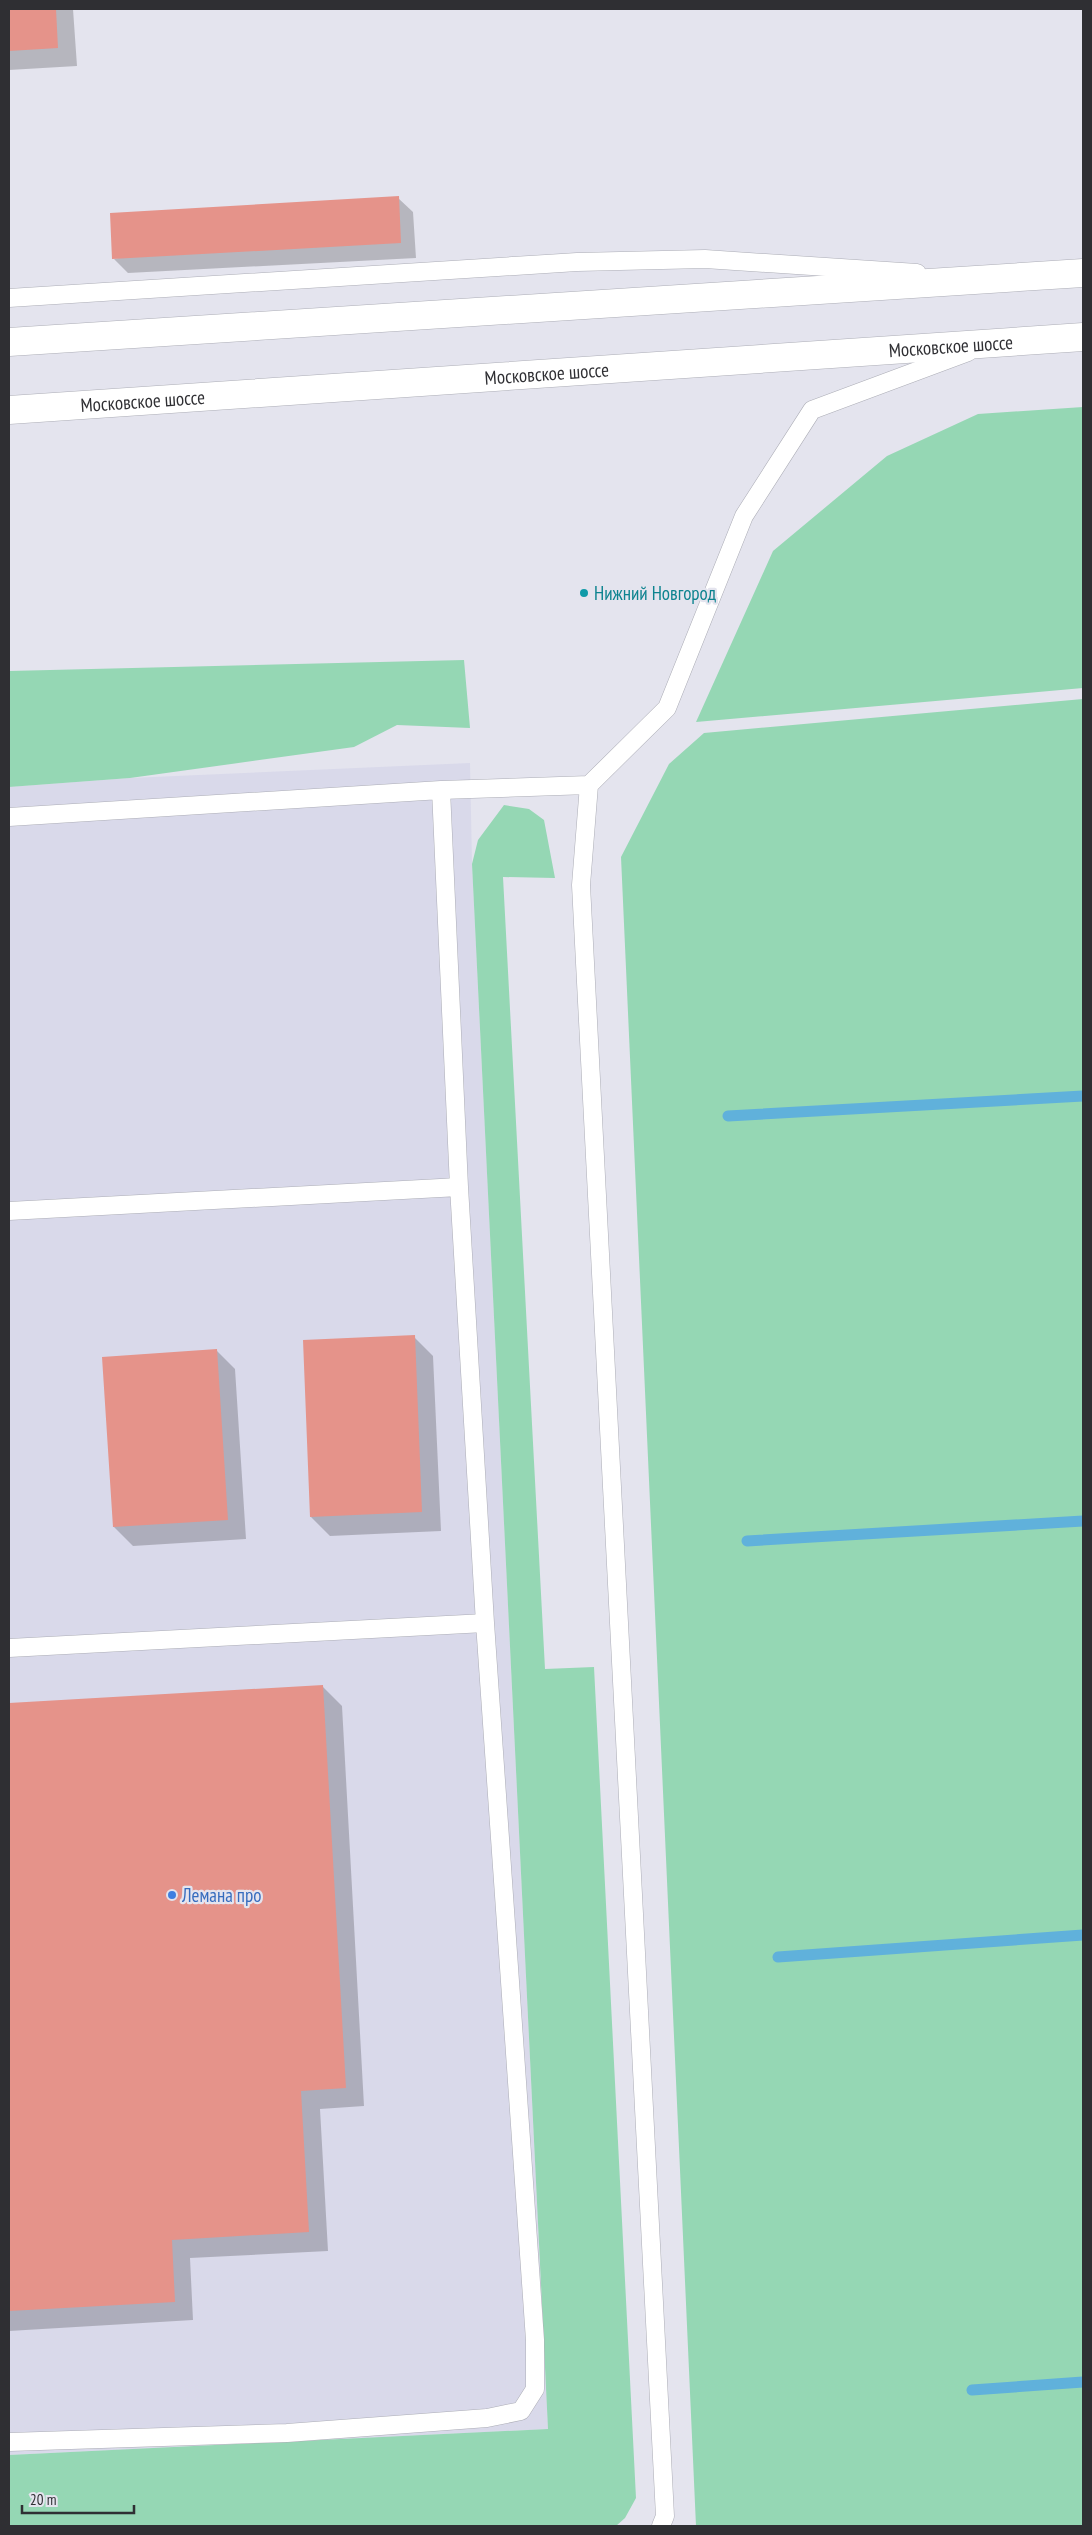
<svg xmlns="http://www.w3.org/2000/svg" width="1092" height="2535" font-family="'PT Sans Narrow',sans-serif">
<rect width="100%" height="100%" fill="#e4e4ee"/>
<path fill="#d9d9ea" d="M470 763 472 864 548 2429 9 2455V787L130 778Z"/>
<path fill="#95d7b4" d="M1083 407V688L696 722 773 551 887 456 978 414Z
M464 660 470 728 397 725 354 747 130 778 9 787V671Z
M1083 699V2526H696L621 857 669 764 704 733Z
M504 805 529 809 544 820 555 878 503 877 545 1669 594 1667 636 2498 625 2518 616 2526H9V2455L548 2429 472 864 478 840Z"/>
<path fill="#0003" d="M9 9H73L77 66 9 70Z
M398 198 413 212 416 258 128 273 114 259Z
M414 1337 433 1356 441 1531 330 1536 311 1517Z
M216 1350 235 1369 246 1539 133 1546 114 1527Z
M323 1687 342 1706 364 2106 320 2109 328 2251 190 2258 193 2320 9 2331V1704Z"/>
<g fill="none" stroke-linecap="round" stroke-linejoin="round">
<path stroke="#60b1db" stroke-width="11" d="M728 1116 1083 1096
M747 1541 1083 1521
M778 1957 1083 1935
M972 2390 1083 2382"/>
</g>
<path fill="#e5938a" d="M9 9H56L58 48 9 51Z
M399 196 401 243 112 259 110 213Z
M415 1335 422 1512 310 1517 303 1340Z
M217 1349 228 1520 113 1527 102 1357Z
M323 1685 346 2088 301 2091 309 2232 172 2240 175 2302 9 2311V1703Z"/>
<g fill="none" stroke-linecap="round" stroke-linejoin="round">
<defs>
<path id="service" d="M9 298 577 262 705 259 917 273
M589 785 581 885 665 2516 661 2526
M9 817 441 790 589 785 667 708 744 516 812 410 968 352
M9 1211 459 1187
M9 1648 485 1623
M9 2442 287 2433 487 2418 521 2411 535 2389V2340L485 1623 459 1187 441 790"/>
<g id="primary">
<path d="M9 342 1083 273"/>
<path id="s1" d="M9 410 1083 337"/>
</g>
</defs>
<use href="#service" stroke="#acadb6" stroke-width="19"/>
<use href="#primary" stroke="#acadb6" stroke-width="29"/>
<use href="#service" stroke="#fff" stroke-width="18"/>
<use href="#primary" stroke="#fff" stroke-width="28"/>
</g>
<circle fill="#0f9aa8" stroke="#e4e4ee" stroke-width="2" cx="584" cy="593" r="5"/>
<circle fill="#3f7fe0" stroke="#e4e4ee" stroke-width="2" cx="172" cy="1895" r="5"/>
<g text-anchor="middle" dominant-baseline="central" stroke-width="4.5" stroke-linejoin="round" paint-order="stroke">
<g font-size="19" fill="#2f2f33" stroke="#e4e4ee">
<text stroke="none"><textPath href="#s1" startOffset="944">Московское шоссе</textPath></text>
<text stroke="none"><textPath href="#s1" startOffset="539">Московское шоссе</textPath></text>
<text stroke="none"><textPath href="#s1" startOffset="134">Московское шоссе</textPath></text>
</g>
<g font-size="19" fill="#0d838f" stroke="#e4e4ee" text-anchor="start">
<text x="594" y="593">Нижний Новгород</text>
</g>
<g font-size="19" fill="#366cbe" stroke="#e4e4ee" text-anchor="start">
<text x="182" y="1895">Лемана про</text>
</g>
</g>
<rect width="1092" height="2535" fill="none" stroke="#2f2f33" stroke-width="20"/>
<path d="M22 2505v8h112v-8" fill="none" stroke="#2f2f33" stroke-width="2.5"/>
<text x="30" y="2505" font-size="15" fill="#2f2f33" stroke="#e4e4ee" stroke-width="4" paint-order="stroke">20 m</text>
</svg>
